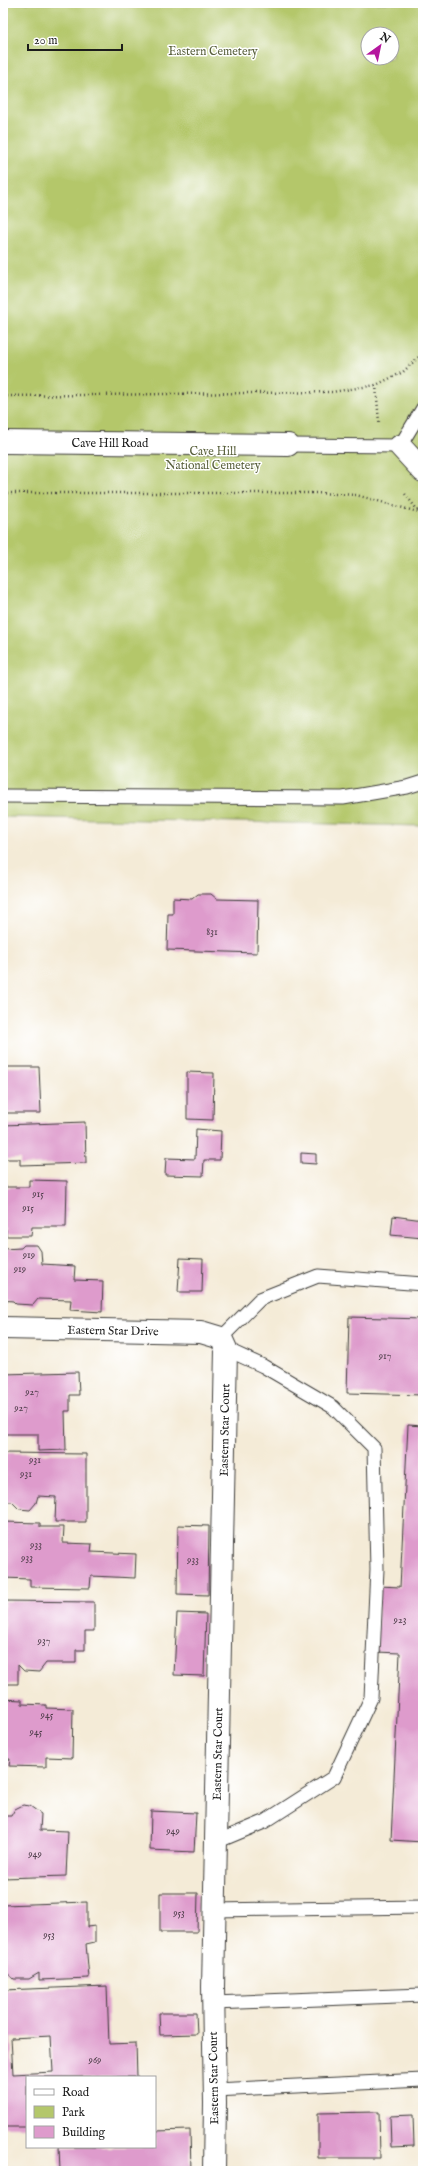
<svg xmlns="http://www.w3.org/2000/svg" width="426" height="2174" font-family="'IM FELL English',serif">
<rect width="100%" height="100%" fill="#fff"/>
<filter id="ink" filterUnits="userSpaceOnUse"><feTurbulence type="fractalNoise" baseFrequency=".025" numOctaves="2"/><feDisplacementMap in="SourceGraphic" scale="8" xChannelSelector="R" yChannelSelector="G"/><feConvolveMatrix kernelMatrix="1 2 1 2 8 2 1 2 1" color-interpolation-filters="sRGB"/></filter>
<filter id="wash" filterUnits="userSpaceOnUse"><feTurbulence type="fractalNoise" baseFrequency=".012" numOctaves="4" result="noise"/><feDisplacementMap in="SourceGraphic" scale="16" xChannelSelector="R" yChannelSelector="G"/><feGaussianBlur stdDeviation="0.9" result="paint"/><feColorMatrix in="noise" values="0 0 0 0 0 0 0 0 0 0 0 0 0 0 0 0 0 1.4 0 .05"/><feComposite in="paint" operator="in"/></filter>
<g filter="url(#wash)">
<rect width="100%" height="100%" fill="#f4ebd7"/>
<path fill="#b4c76b" stroke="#687244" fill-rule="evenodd" d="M3 3H423V826L3 817ZM368 34H392V58H368Z"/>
<g id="blocks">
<path fill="#de9bcc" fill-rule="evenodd" d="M198 894H211L217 899 258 900 257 953 167 950 168 914H173V898L192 899Z
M3 1067H39L41 1113H3Z
M187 1072 214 1073 213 1120 187 1119Z
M85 1122 86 1163 20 1165V1159H3V1125Z
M196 1129 221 1131 220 1160H204L203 1176 165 1175 166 1158 195 1159Z
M301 1153 316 1154V1164L301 1163Z
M29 1180 67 1181 66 1227H32L31 1236H6V1229H3V1187H29Z
M393 1216 423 1220V1238L391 1235Z
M24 1245H37L41 1251 42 1264 75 1266 74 1280 103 1281 102 1312 70 1310 71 1300 38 1299 33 1305 16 1304 13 1301 3 1300V1249L21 1248Z
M180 1258 203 1259 202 1292H178Z
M349 1317 423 1319V1395L347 1393Z
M78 1372 79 1395H70V1411H65L66 1450 38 1451V1434H3V1374Z
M408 1425 423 1426V1842L391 1840 400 1653 376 1652 379 1586 400 1587Z
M3 1453 86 1454V1522H55L56 1497 38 1496 36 1503 30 1510 19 1509 12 1502H3Z
M3 1522 40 1523V1527H64L63 1543 92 1544 91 1552 136 1554 135 1578 91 1576 90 1588 30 1587V1579L3 1578Z
M178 1525 209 1526 208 1595 177 1594Z
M4 1601 94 1602V1631H85V1650H76V1663H46L39 1672 24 1671 18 1665V1684H3Z
M177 1613 206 1614 204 1676 174 1675Z
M3 1699 22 1700V1704L46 1705V1708L73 1709 72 1758 46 1757V1767L9 1766 10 1759H3Z
M23 1805 30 1806 41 1814 40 1830 68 1831 66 1876 3 1878V1816H11L15 1809Z
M151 1811 196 1813 194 1852 150 1850Z
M160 1893H198L197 1932H160Z
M87 1902V1927L95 1926V1942L86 1944 89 1978 39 1980V1973L29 1979H14L7 1973H3V1905Z
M107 1986 109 2044 136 2043 137 2077H27V2127H3V1990ZM51 2036 53 2072 13 2074 11 2038Z
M159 2013H196L197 2034 160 2035Z
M379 2112 380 2158H318V2113Z
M413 2115 414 2146 391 2147 390 2116Z
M190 2130 191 2171H60L59 2147H155V2131Z"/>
</g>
</g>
<g filter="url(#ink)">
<use href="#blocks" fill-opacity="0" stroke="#3c3b38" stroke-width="1"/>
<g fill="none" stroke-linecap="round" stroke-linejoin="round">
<defs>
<path id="lane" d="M288 445 400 446 423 408
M3 796 343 798 407 787 423 782
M221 1338 260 1299 318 1276 423 1284
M216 1842 264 1822 334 1777 371 1698 377 1569 374 1448 333 1407 263 1366 226 1349
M214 1910 423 1907
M213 2003 423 1995
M215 2090 423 2080"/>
<path id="street" d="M3 442 288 445
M400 446 423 471
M3 1328 201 1332 221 1338 226 1349 213 1987 215 2103 214 2171"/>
</defs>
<use href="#lane" stroke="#3c3b38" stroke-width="15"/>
<use href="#street" stroke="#3c3b38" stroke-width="24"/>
<path stroke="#3c3b38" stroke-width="2.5" stroke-dasharray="1 3" stroke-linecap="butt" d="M376 385 379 423
M3 396 332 392 376 385 403 372 423 353
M3 493H316L356 495 418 512
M405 494 423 517"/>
<use href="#lane" stroke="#fff" stroke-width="13"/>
<use href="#street" stroke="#fff" stroke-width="22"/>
</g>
</g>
<g text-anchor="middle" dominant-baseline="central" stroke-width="3" stroke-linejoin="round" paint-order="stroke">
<g font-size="10" fill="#4c3c48">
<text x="212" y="932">831</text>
<text x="38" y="1194">915</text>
<text x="28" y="1208">915</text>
<text x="29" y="1255">919</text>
<text x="20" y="1269">919</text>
<text x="385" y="1356">917</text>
<text x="32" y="1392">927</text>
<text x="21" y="1408">927</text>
<text x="35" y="1460">931</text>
<text x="26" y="1474">931</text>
<text x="36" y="1545">933</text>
<text x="27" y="1558">933</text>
<text x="193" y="1560">933</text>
<text x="400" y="1620">923</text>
<text x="44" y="1641">937</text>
<text x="47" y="1715">945</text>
<text x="36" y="1732">945</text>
<text x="173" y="1831">949</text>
<text x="35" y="1854">949</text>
<text x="179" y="1913">953</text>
<text x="49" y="1935">953</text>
<text x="95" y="2060">969</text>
</g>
<g font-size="12" fill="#59603c" stroke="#fff">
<text x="213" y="51">Eastern Cemetery</text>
<text x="213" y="451">Cave Hill<tspan x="213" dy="14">National Cemetery</tspan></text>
</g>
<g font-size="12" fill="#1c1c1c" stroke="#fff">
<text x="110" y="443">Cave Hill Road</text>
<text transform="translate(113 1331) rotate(1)">Eastern Star Drive</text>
<text transform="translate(225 1430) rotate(-89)">Eastern Star Court</text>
<text transform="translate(218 1754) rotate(-89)">Eastern Star Court</text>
<text transform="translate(214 2078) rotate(-91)">Eastern Star Court</text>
</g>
</g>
<rect width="426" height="2174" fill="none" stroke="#fff" stroke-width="16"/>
<rect x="26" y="2076" width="130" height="72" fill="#ffffff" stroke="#a4a4a4"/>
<rect x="34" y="2089" width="20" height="6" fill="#ffffff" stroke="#a4a4a4"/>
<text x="62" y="2096" font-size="12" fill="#1c1c1c">Road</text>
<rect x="34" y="2106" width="20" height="12" fill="#b4c76b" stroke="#a4a4a4"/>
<text x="62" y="2116" font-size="12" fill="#1c1c1c">Park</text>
<rect x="34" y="2126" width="20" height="12" fill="#de9bcc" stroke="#a4a4a4"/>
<text x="62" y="2136" font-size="12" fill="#1c1c1c">Building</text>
<g transform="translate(380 46) rotate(33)"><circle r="19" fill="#ffffff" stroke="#a4a4a4"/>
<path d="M0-3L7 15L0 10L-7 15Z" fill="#b5179e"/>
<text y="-6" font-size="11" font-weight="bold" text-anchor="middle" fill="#1c1c1c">N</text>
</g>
<path d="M28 44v6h94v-6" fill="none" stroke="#1c1c1c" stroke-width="2"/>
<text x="34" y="44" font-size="12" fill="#1c1c1c" stroke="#ffffff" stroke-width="3" paint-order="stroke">20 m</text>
</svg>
